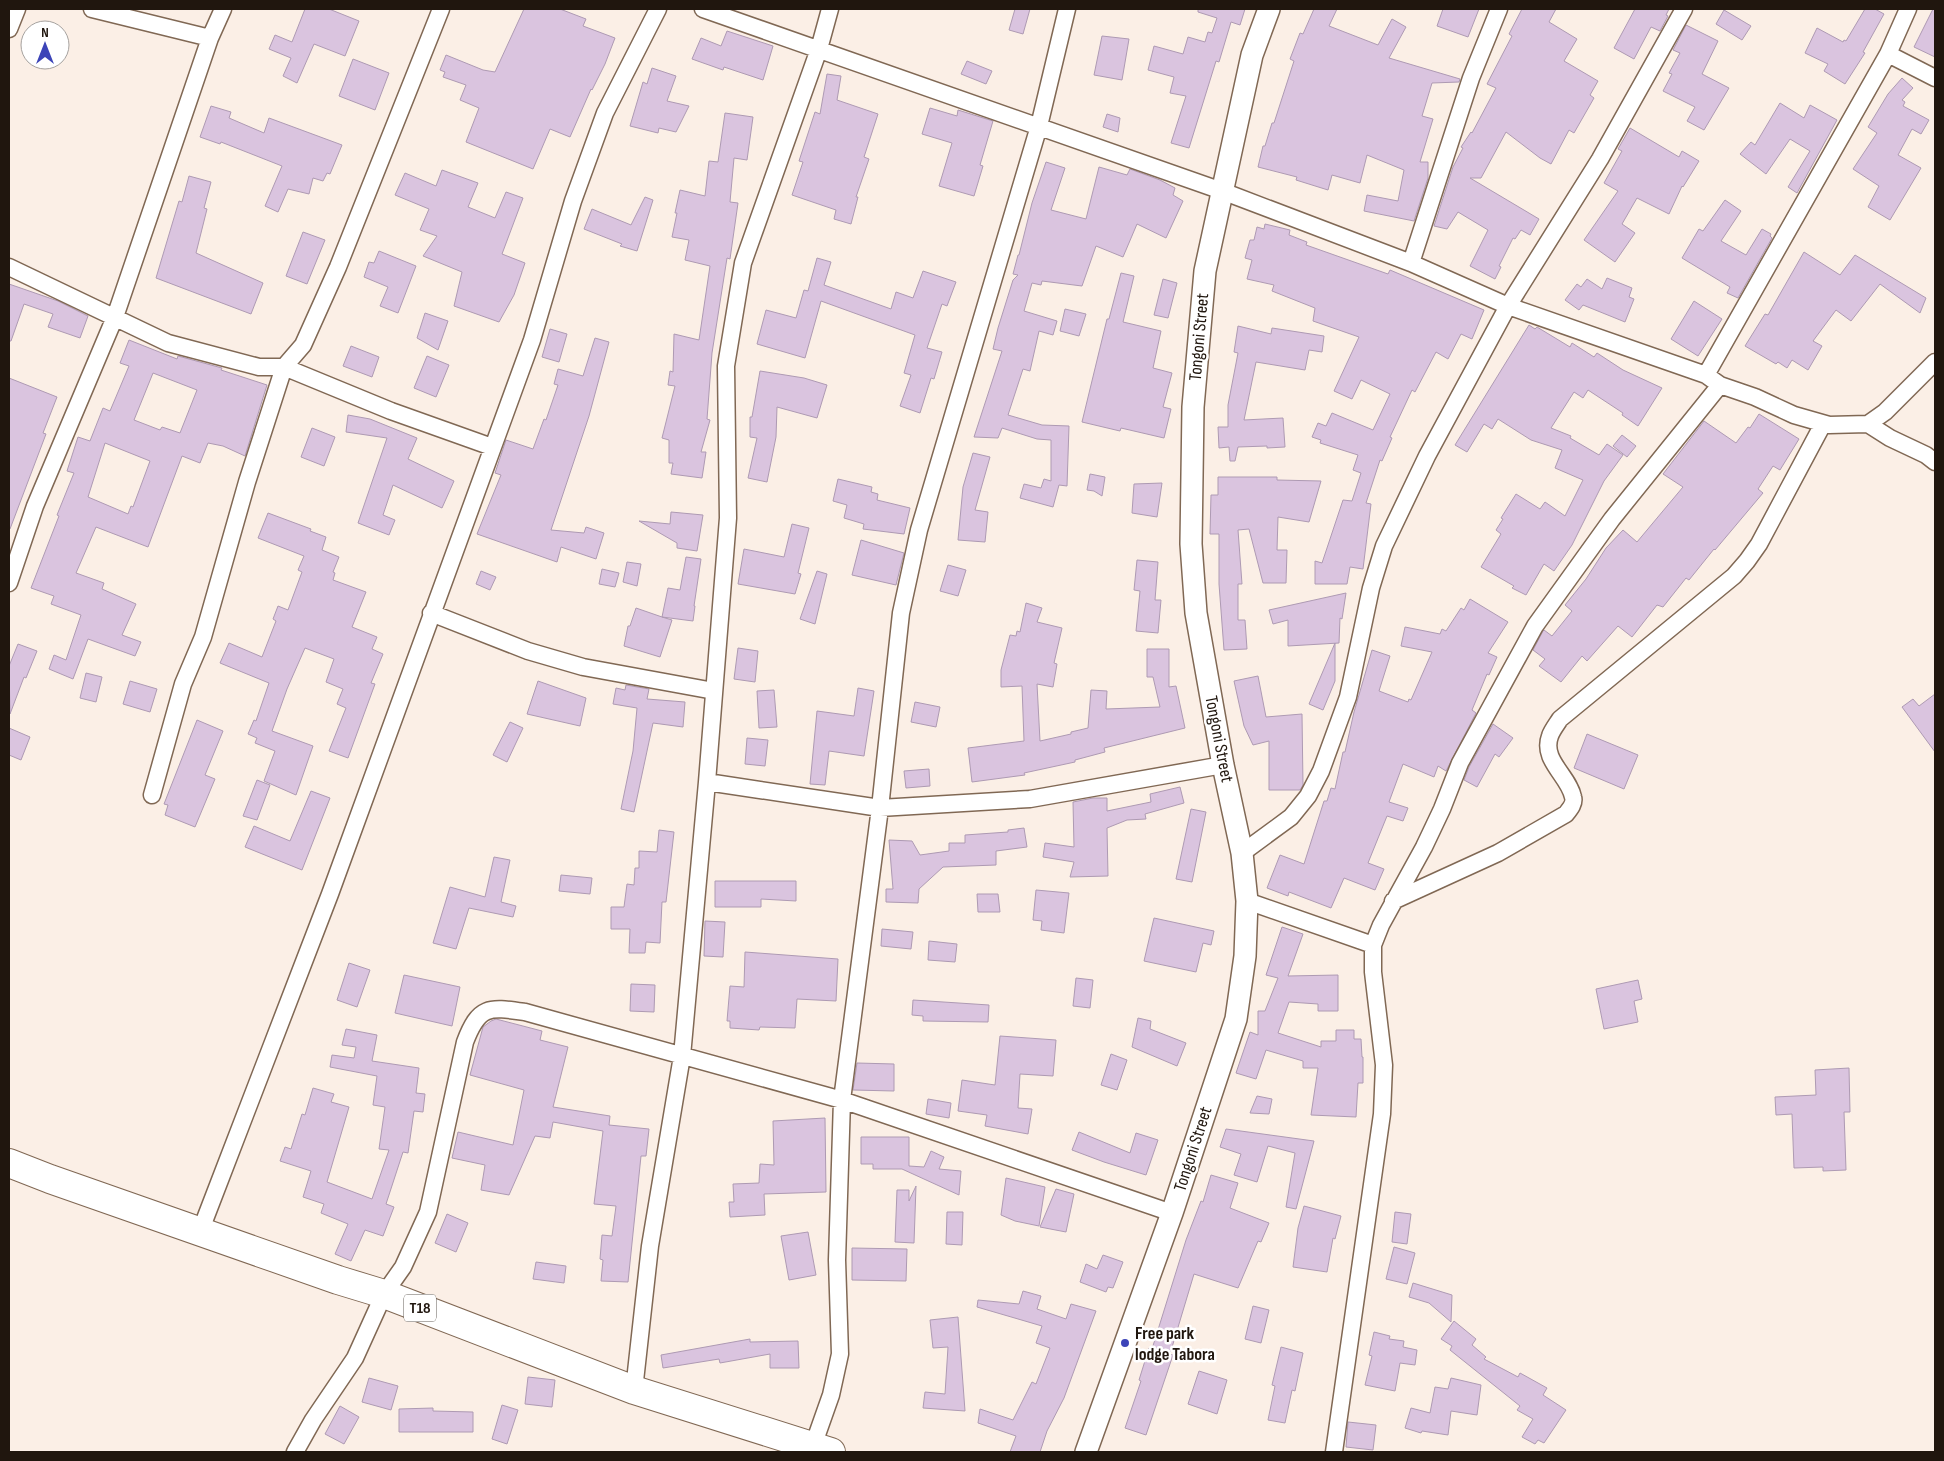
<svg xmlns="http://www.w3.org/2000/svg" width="1944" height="1461" font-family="'Sofia Sans Condensed',sans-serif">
<rect width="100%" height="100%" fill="#fbefe6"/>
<path fill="#dac4df" stroke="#ae9ab3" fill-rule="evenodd" d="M305 9H329L359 21 345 56 314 44 297 83 283 76 291 58 269 49 275 35 292 42Z
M524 9H560L586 19 583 26 615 38 605 64 592 90 591 89 570 137 550 129 533 169 466 142 479 108 460 100 466 85 443 77 445 72 440 70 446 55 483 70 495 72Z
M1015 9H1030L1023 34 1009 30Z
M1198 9H1245L1240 25 1231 22 1219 62 1216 61 1189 148 1171 143 1186 96 1170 93 1174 77 1148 70 1154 46 1183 54 1188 37 1205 42 1208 32 1212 33 1217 18 1198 12Z
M1314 9H1337L1329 26 1378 45 1392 19 1406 27 1389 58 1460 79 1459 82 1432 83 1422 116 1433 119 1420 162H1428V178L1414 221 1364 211 1367 195 1398 201 1404 170 1367 155 1360 183 1332 175 1328 190 1296 180 1297 177 1258 167 1263 146H1265L1272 123H1274L1294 61 1290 59 1300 33 1303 34Z
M1443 9H1479L1468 37 1437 26Z
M1522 9H1556L1549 22 1577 39 1564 61 1598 81 1590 95 1594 98 1574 133 1569 130 1551 164 1540 158 1506 132 1481 178H1470L1539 219 1530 235 1521 230 1515 239 1513 238 1499 266 1501 267 1495 279 1470 266 1488 230 1458 212 1447 229 1434 226 1453 167 1463 148 1461 147 1471 132 1472 133 1496 88 1487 84 1512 36 1509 34Z
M1635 9H1669L1666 15 1668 16 1660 31 1651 27 1634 59 1614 48Z
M1865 9H1875L1884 14 1863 52 1865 53 1845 84 1824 71 1828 64 1805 53 1817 28 1843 42 1844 40 1846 41Z
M1933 9H1935V57L1914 47Z
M1724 10 1751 26 1742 40 1716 24Z
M1686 25 1718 41 1702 74 1729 88 1704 130 1687 121 1695 107 1663 91 1672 74 1669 73 1680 53 1673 50Z
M727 31 773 46 763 80 724 67 723 70 692 59 701 38 721 46Z
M1102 36 1129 39 1122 80 1094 75Z
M353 59 389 73 375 110 339 96Z
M967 61 992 71 986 84 961 74Z
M652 68 676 76 667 101 689 106 676 132 659 128 658 133 630 126 643 82 647 84Z
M827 74 841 76 837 100 878 114 864 157 869 159 856 197H858L851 224 834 219 836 210 792 195 803 162 799 161 815 112 820 114Z
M1902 78 1913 88 1902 100 1905 102 1903 106 1929 120 1921 134 1912 129 1898 155 1921 168 1890 220 1868 207 1879 186 1853 169 1877 133 1868 127 1888 94Z
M1780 103 1804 118 1810 105 1837 120 1797 193 1788 187 1810 151 1790 139 1766 174 1740 154 1751 142 1755 145Z
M211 106 231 112 229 118 264 133 269 118 342 145 330 174 327 173 323 181 313 178 309 194 288 189 278 212 265 206 282 166 221 142 220 144 200 137Z
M930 108 957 116 958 110 993 121 980 165 983 166 974 196 939 186 952 143 922 134Z
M725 113 753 117 747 160 734 158 730 202 738 203 730 259 727 258 712 353 707 419 710 420 701 452H706L702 478 671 474 673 463H669V440L662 438 675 386 668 385 670 371 673 372 674 334 699 340 710 266 685 260 689 240 672 237 677 213H675L680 190 705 196 709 161 718 162Z
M1107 114 1120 118 1118 132 1103 127Z
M1630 128 1679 157 1682 151 1699 161 1683 187 1682 186 1669 214 1637 198 1622 224 1635 233 1615 262 1584 240 1618 191 1604 183 1622 151 1618 149Z
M1046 162 1065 168 1051 210 1086 219 1099 167 1127 175 1130 169 1160 180 1175 188 1173 195 1183 201 1166 238 1137 224 1123 257 1096 246 1082 286 1042 281 1041 285 1032 283 1024 311 1057 321 1053 335 1039 331 1030 371 1023 369 1008 415 1042 425 1069 426 1067 486 1059 485 1053 507 1020 498 1024 484 1041 488 1044 479 1051 481V440L1037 439 1002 428 998 438 974 437 1002 351 993 349 998 328 1013 280 1018 275 1013 274 1018 255H1019L1032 203Z
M442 170 478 183 468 207 495 218 506 192 523 198 502 254 525 263 514 295 499 322 454 306 462 272 423 256 437 236 420 230 429 209 395 195 405 173 436 186Z
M189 176 211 182 204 208 207 209 196 253 263 283 251 314 156 278 179 201 182 202Z
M645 197 653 200 637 251 620 246 622 244 584 229 592 209 631 225Z
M1725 200 1741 211 1721 241 1746 255 1762 229 1771 234 1770 236 1772 238 1738 298 1727 293 1730 287 1682 258 1699 229 1703 231Z
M1265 224 1290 230 1289 235 1307 242 1306 245 1388 274 1390 270 1484 310 1472 339 1461 334 1448 359 1436 352 1415 392 1412 390 1390 437 1392 438 1382 461 1380 460 1366 503 1371 504 1363 569 1350 567 1347 584H1315V561L1322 563 1343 500 1352 501 1361 473 1353 470 1358 455 1320 443 1321 440 1312 437 1318 423 1326 426 1332 413 1373 430 1390 394 1361 380 1352 399 1334 391 1359 337 1313 321 1315 308 1272 291 1274 285 1247 279 1252 260 1245 258 1250 240H1254L1257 227 1264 229Z
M303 232 325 240 307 284 286 276Z
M379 251 416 266 398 313 380 306 388 287 364 277 369 262 374 263Z
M1804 252 1840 275 1855 255 1926 298 1920 313 1880 284 1851 321 1836 310 1813 341 1822 346 1808 370 1792 360 1787 368 1778 362 1776 364 1745 346 1765 314 1768 315Z
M817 258 831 262 824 285 891 309 896 292 913 298 923 271 956 282 947 306 942 304 927 348 942 352 934 379 931 378 920 413 900 406 911 375 904 373 915 335 821 301 805 358 757 344 766 310 796 318 804 290 808 291Z
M1121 273 1134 276 1123 322 1161 331 1153 368 1172 373 1163 407 1171 409 1164 438 1121 428 1120 431 1082 422 1107 319H1109Z
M1607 278 1632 288 1629 297 1634 299 1625 322 1583 305 1579 310 1565 300 1577 284 1581 287 1587 279 1602 289Z
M1163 279 1177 283 1168 318 1154 315Z
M9 284 58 301 88 316 80 338 48 327 53 314 24 304 11 341H9Z
M1694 301 1722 319 1698 356 1671 339Z
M1065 309 1086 314 1079 336 1060 331Z
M425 313 448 321 438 350 417 338Z
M1529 325 1535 329 1537 327 1570 347 1572 343 1594 357 1597 353 1623 370 1662 388 1638 426 1622 415 1623 413 1588 390 1583 398 1574 392 1551 428 1571 436 1570 438 1599 455 1607 444 1623 455 1604 481 1572 545 1554 571 1544 564 1526 595 1512 588 1514 586 1481 567 1501 534 1496 530 1503 519 1501 518 1516 494 1540 509 1545 502 1565 516 1583 480 1555 468 1562 450 1531 440 1498 419 1492 429 1484 424 1467 452 1455 445Z
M1238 326 1271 334 1272 328 1324 336 1322 352 1309 350 1305 370 1256 362 1244 420 1283 418 1285 447 1267 448V446L1238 447 1235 461H1230L1229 447 1219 448 1218 427H1228V405L1238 353 1234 352Z
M550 329 567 334 559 362 542 357Z
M595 338 609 342 589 416 551 530 584 533 586 527 604 533 596 559 561 547 557 562 477 534 501 475 495 473 506 440 533 449 544 419 546 420 558 385 554 384 558 369 583 376Z
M129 340 177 359 178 356 222 368 221 370 267 385 245 456 223 446 208 443 200 463 182 456 148 547 96 527 76 573 104 583 102 589 136 604 122 635 141 642 135 656 88 639 73 679 49 669 54 655 66 660 81 615 51 604 54 596 31 588 59 516 57 515 74 473 67 471 78 437 90 441 103 408 110 411 129 366 120 363ZM153 373 197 390 180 433 162 427 160 430 134 420ZM105 443 150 461 133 507 131 506 128 514 88 497Z
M351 346 379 357 372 377 343 366Z
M427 356 449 365 436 397 414 388Z
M760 371 804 378 827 385 817 418 777 407 776 437 767 482 748 478 757 438 750 437V417H752Z
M9 378 57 397 43 433 46 434 10 529H9Z
M1759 414 1799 439 1780 470 1773 466 1758 489 1763 493 1715 550 1714 549 1689 580 1686 578 1663 607 1657 605 1632 637 1618 626 1587 661 1582 656 1561 682 1539 666 1545 659 1533 650 1543 631 1544 630 1552 636 1572 611 1565 605 1586 579 1606 548 1623 530 1637 542 1683 487 1663 474 1704 421 1736 443 1748 427 1750 428Z
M348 415 370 419 417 438 408 459 454 481 442 508 393 485 383 515 395 520 389 535 358 523 387 438 346 432Z
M312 428 335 437 324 466 301 457Z
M1622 435 1636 446 1627 457 1613 446Z
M973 453 990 457 975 510 988 512 985 542 958 540 963 487Z
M1090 474 1105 477 1102 496 1094 491 1087 490Z
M1218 477H1277V480L1321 481 1309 522 1278 517 1277 550H1287L1286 583H1263L1249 529 1238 530 1242 584H1238V620H1245L1247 649 1224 650 1219 584V534H1210L1211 495H1218Z
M838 479 872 487 871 492 878 494 877 500 910 508 904 534 863 529 864 524 844 518 847 505 833 501Z
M1162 483 1157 517 1132 513 1134 484Z
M671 512 703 515 697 551 677 548V543L639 521 670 524Z
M268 513 311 529 310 531 326 537 322 550 339 557 333 572 335 573 333 580 366 592 352 627 377 637 372 649 383 654 371 683 375 684 348 758 329 751 346 708 337 704 343 689 326 682 334 659 305 648 287 689 272 731 313 746 296 795 264 781 275 751 255 743 257 738 248 734 254 720 256 721 269 683 220 663 229 643 262 657 276 621 273 619 278 606 288 610 302 572 298 570 304 556 258 538Z
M792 524 809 528 798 573 801 574 795 594 738 584 744 549 784 557Z
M861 540 904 553 896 585 852 575Z
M686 557 701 559 694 606H695L693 621 662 617 672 620 660 657 624 646 628 626H630L636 608 662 617 668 588 680 590Z
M1137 560 1158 562 1155 600H1161L1158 633 1136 631 1140 591 1134 590Z
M627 562 641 564 637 586 623 582Z
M948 565 966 570 958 596 940 591Z
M602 569 619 573 615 587 599 584Z
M481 571 496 577 490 590 476 584Z
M817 571 827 574 815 624 800 619Z
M1346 593 1342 619 1340 618 1339 643 1288 646V620L1273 624 1269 610Z
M1470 599 1508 622 1488 653 1497 657 1489 675 1487 674 1472 710 1476 713 1446 771 1438 766 1434 777 1403 764 1389 802 1408 808 1403 821 1387 816 1368 863 1384 869 1375 890 1344 878 1331 908 1289 892 1288 896 1267 888 1280 855 1304 864 1324 801H1327L1331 788 1335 789 1343 752H1345L1354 712 1372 650 1390 656 1379 691 1408 702 1409 699 1411 700 1432 652 1401 646 1405 627 1440 634 1442 629 1446 631 1461 608 1464 610Z
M1026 603 1042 608 1037 622 1062 628 1054 663 1057 664 1053 687 1037 684 1040 741 1071 734V732L1088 728 1091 690 1107 691 1106 709 1160 707 1153 677H1147V649H1169V687L1176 686 1185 728 1104 748 1105 752 1075 760V762L1024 773 1025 775 972 782 968 748 1024 741 1022 686 1001 687V670L1010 635 1016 636 1017 631 1020 632Z
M1335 643V681L1323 710 1309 704Z
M18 644 37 651 26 678 24 677 10 714 9 666Z
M738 648 758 651 755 682 734 679Z
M86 673 102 677 96 702 80 698Z
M1258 676 1266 717 1302 714 1303 785 1300 790H1269V741L1253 745 1244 726 1234 681Z
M130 681 157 689 150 712 123 704Z
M538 681 586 698 580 726 527 714Z
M626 685 649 689 647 699 685 702 683 727 653 723 634 812 621 809 633 751 637 708 613 704 616 688 625 690Z
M858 688 874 691 864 756 829 751 825 785 810 784 817 711 854 716Z
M774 690 777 727 759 728 757 691Z
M1935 694V752L1902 707 1913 699 1919 706Z
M915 702 940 707 936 727 911 722Z
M197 720 223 731 205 775 215 779 195 827 165 815 168 805 164 804Z
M510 722 523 728 507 762 493 755Z
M1493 724 1513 738 1499 757 1495 754 1477 787 1464 780 1469 767Z
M9 728 30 737 21 760 9 755Z
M1587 734 1638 755 1624 789 1574 768Z
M747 738 768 740 765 766 745 764Z
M929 769 930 786 906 788 904 771Z
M257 780 270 785 257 820 243 816Z
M1180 787 1184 803 1145 814 1146 819 1127 820 1107 828 1108 876 1070 877 1074 862 1043 857 1045 843 1074 847 1073 802 1093 798H1107V811L1151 802 1150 794Z
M311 791 330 798 302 870 245 847 254 826 290 841Z
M1191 809 1206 812 1192 882 1176 879Z
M1024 828 1027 847 996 851V865L943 867 919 889 918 903 886 902V889H893L889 840 912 841 920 855 949 851V843H965V835L1008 832V830Z
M659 830 674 832 666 902H662L660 943 646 942 645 953H629L630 929H611V907H624L627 884 634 885 635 868H639V851L657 852Z
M494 857 510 860 501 902 516 906 513 917 469 908 456 949 433 943 450 887 485 897Z
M561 875 592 878 590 894 559 891Z
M715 881H796V901L761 899V907H715Z
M1036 890 1069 893 1064 933 1041 930 1042 921 1033 920Z
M977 894H998L1000 912H978Z
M1154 918 1214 931 1211 945 1203 943 1196 972 1144 961Z
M705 921 725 922 723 957 704 956Z
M1282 927 1303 934 1288 976 1338 975V1011H1318V1004L1289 1002 1278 1033 1321 1047V1041H1336V1030H1354V1039H1361L1362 1057H1363V1083H1358L1356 1117 1311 1115 1318 1068H1303V1061L1266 1050 1256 1079 1236 1073 1250 1032 1258 1035V1011H1265L1278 978 1266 975Z
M882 929 913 932 911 949 881 946Z
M929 941 957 944 955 962 928 960Z
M745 952 838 959 836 1001 797 999 795 1028 760 1027 759 1030 730 1028V1021H727L730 986 744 987Z
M349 963 370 970 357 1007 337 1000Z
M404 975 460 987 452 1026 395 1013Z
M1076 978 1093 980 1090 1008 1073 1006Z
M1638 980 1642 999 1634 1001 1638 1022 1604 1029 1596 989Z
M631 984 655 985 654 1012 630 1011Z
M913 1000 989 1005 988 1022 923 1021V1016L912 1015Z
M1138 1018 1151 1021 1150 1029 1186 1043 1177 1066 1132 1047Z
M496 1019 542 1031 540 1040 568 1047 553 1107 610 1116 609 1125 649 1129 646 1156H641L628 1282 601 1281 603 1260 600 1259 602 1235 612 1236 616 1206 594 1204 603 1131 553 1122 550 1138 535 1136 509 1195 481 1190 485 1165 452 1158 458 1132 513 1145 524 1090 470 1075 483 1027 491 1021Z
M346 1029 377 1035 372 1061 419 1068 416 1093 425 1094 423 1112 414 1111 408 1153 403 1152 386 1204 394 1207 383 1236 365 1230 351 1261 335 1254 348 1224 321 1213 324 1204 303 1197 311 1171 280 1161 285 1147 291 1149 302 1114 305 1115 313 1088 334 1094 331 1102 349 1107 327 1182 372 1199 389 1150 379 1149 385 1107 373 1105 377 1076 330 1067 332 1055 354 1058 356 1047 342 1045Z
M1000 1036 1056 1040 1053 1076 1020 1074 1018 1108 1032 1109 1028 1134 985 1126 987 1115 958 1111 962 1080 995 1085Z
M1111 1054 1127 1060 1117 1090 1101 1085Z
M857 1063 894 1064V1091L853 1090Z
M1849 1068 1850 1112H1844L1846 1170 1823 1171V1167L1794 1168 1792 1114 1776 1115 1775 1097 1816 1095 1815 1070Z
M1257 1096 1272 1099 1269 1114 1250 1113Z
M928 1099 951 1103 949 1118 926 1114Z
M825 1118 826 1192 764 1194 765 1215 730 1217 729 1202H734L733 1184 759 1183 760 1164 774 1165 773 1121Z
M1226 1129 1314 1141 1296 1209 1286 1207 1295 1153 1268 1146 1257 1182 1234 1175 1241 1154 1220 1147Z
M1079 1132 1130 1153 1136 1133 1158 1140 1146 1175 1104 1162 1072 1150Z
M861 1137H909V1166L924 1167 931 1151 944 1157 939 1169 961 1171 959 1195 902 1169H873V1164H861Z
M1211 1175 1238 1183 1230 1208 1269 1223 1261 1242 1258 1241 1238 1288 1194 1274 1170 1354 1173 1355 1146 1435 1125 1428 1141 1381 1139 1380 1149 1348 1152 1349 1186 1240 1201 1201 1203 1202Z
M1006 1178 1045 1187 1039 1226 1015 1221 1001 1215Z
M916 1186 914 1243 895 1242 897 1190H909V1201Z
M1056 1189 1074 1194 1066 1232 1040 1227Z
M1304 1206 1341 1216 1335 1239 1333 1238 1327 1272 1293 1267 1298 1228Z
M947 1212H963L962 1245 946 1244Z
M1395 1212 1411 1214 1407 1244 1392 1242Z
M447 1214 468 1223 456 1252 435 1243Z
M808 1232 816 1275 789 1280 781 1236Z
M1394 1247 1415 1253 1407 1284 1386 1279Z
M852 1248 907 1249 906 1281 852 1280Z
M1103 1255 1123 1262 1113 1288 1108 1287 1106 1292 1080 1282 1086 1264 1097 1269Z
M536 1262 566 1266 564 1283 533 1279Z
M1413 1283 1452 1295 1451 1322 1429 1303 1409 1297Z
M1023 1291 1041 1296 1037 1309 1066 1319 1071 1304 1096 1311 1064 1398 1047 1431 1040 1452H1010L1016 1436 978 1423 980 1409 1013 1420 1032 1382 1036 1384 1050 1348 1036 1343 1042 1326 977 1307 978 1300 1019 1304Z
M1253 1306 1269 1310 1261 1343 1245 1339Z
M958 1317 965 1411 923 1408 925 1392 945 1394 948 1347 933 1348 930 1320Z
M1454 1321 1476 1339 1472 1345 1486 1357 1484 1359 1518 1377 1520 1373 1547 1388 1543 1395 1566 1410 1544 1443 1538 1440 1535 1444 1522 1437 1533 1419 1517 1410 1520 1406 1450 1350 1452 1346 1441 1339Z
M1374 1332 1390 1336 1389 1339 1404 1341 1403 1347 1417 1350 1415 1365 1400 1363 1395 1391 1365 1385 1372 1356 1369 1355Z
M750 1339V1342L798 1341 799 1368H770V1354L720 1363 719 1359 663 1368 661 1355Z
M1281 1347 1303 1353 1295 1391 1292 1390 1285 1423 1268 1420 1275 1386 1272 1385Z
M1199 1371 1227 1380 1217 1414 1188 1404Z
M528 1377 555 1380 552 1407 525 1404Z
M369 1378 398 1386 391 1410 362 1402Z
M1451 1378 1481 1385 1477 1415 1451 1411 1448 1435 1422 1431 1421 1433 1405 1428 1411 1408 1430 1413 1435 1387 1448 1389Z
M502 1405 518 1410 507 1444 492 1439Z
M340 1406 359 1417 344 1444 325 1434Z
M433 1408V1411L473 1412V1432H399V1409Z
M1348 1422 1376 1425 1373 1450 1346 1447Z"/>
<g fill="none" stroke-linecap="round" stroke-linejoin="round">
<defs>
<path id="minor" d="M92 9 210 38
M703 9 1222 191 1411 263 1508 306 1706 375 1720 385 1755 397 1794 415 1829 425 1868 424 1885 412 1935 362
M9 29 17 9
M1888 54 1935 78
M1411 263 1471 78 1499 9
M9 267 168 343 259 367H284L391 411 492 447
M1706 375 1888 54 1908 9
M1868 424 1890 438 1926 455 1935 462
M9 583 35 506 115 317 210 38 223 9
M431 613 528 651 583 667 714 691
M707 782 880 808 1030 799 1223 765
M152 795 183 684 203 637 247 482 284 367 303 345 338 267 441 9
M1242 853 1291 817 1308 796 1321 771 1348 697 1371 588 1384 546 1427 456 1508 306 1600 159 1684 9
M1247 901 1373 945
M1393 901 1498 853 1566 814C1570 809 1575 803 1573 797 1569 776 1541 760 1550 736 1552 730 1557 724 1560 719L1734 576 1747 561 1759 544 1823 424
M200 1232 330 894 532 340 573 201 605 113 658 9
M634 1390 650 1246 682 1056 707 782 728 518 726 366 743 263 819 49 830 9
M813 1446 831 1395 840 1354 837 1260 842 1100 880 808 901 613 919 530 1039 126 1067 9
M295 1452 313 1420 355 1358 384 1294 403 1267 428 1212 465 1042C479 1005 489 1007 525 1012L842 1100 1172 1213
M1334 1452 1382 1114 1384 1065 1373 972V945L1381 925 1424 847 1442 809 1460 763 1535 626 1612 519 1720 385"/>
<path id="tertiary" d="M1086 1452 1172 1213 1236 1019 1245 956 1247 901 1242 853 1223 765 1196 613 1191 544 1193 407 1205 271 1252 55 1269 9"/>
<path id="trunk" d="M9 1163 50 1179 338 1280 384 1294 634 1390 831 1452"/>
</defs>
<use href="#minor" stroke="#806854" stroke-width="19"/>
<use href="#tertiary" stroke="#806854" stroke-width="24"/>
<use href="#trunk" stroke="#806854" stroke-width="30"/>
<use href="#minor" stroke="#fff" stroke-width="16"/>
<use href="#tertiary" stroke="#fff" stroke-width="21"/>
<use href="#trunk" stroke="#fff" stroke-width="28"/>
</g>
<circle fill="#3c44b8" stroke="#fff" stroke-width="2" cx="1125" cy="1343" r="5"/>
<g text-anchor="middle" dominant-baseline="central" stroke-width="5" stroke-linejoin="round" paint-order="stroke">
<rect fill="#fff" stroke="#635c56" stroke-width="1" x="404" y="1294.5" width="32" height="27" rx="4"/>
<g font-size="16" font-weight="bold" fill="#20160e">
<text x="420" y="1308">T18</text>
</g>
<g font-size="18" fill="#20160e" stroke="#fff">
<text transform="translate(1199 337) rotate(-85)">Tongoni Street</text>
<text transform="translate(1219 739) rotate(79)">Tongoni Street</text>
<text transform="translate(1193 1149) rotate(-72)">Tongoni Street</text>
</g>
<g font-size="18" font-weight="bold" fill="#20160e" stroke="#fff" text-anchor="start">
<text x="1135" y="1333">Free park<tspan x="1135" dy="21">lodge Tabora</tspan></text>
</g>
</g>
<rect width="1944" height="1461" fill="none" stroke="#20160e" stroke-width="20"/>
<g transform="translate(45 45)"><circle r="24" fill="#ffffff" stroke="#a6a29f"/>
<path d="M0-4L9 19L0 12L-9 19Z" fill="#3c44b8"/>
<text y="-8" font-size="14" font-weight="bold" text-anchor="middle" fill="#20160e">N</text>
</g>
</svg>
